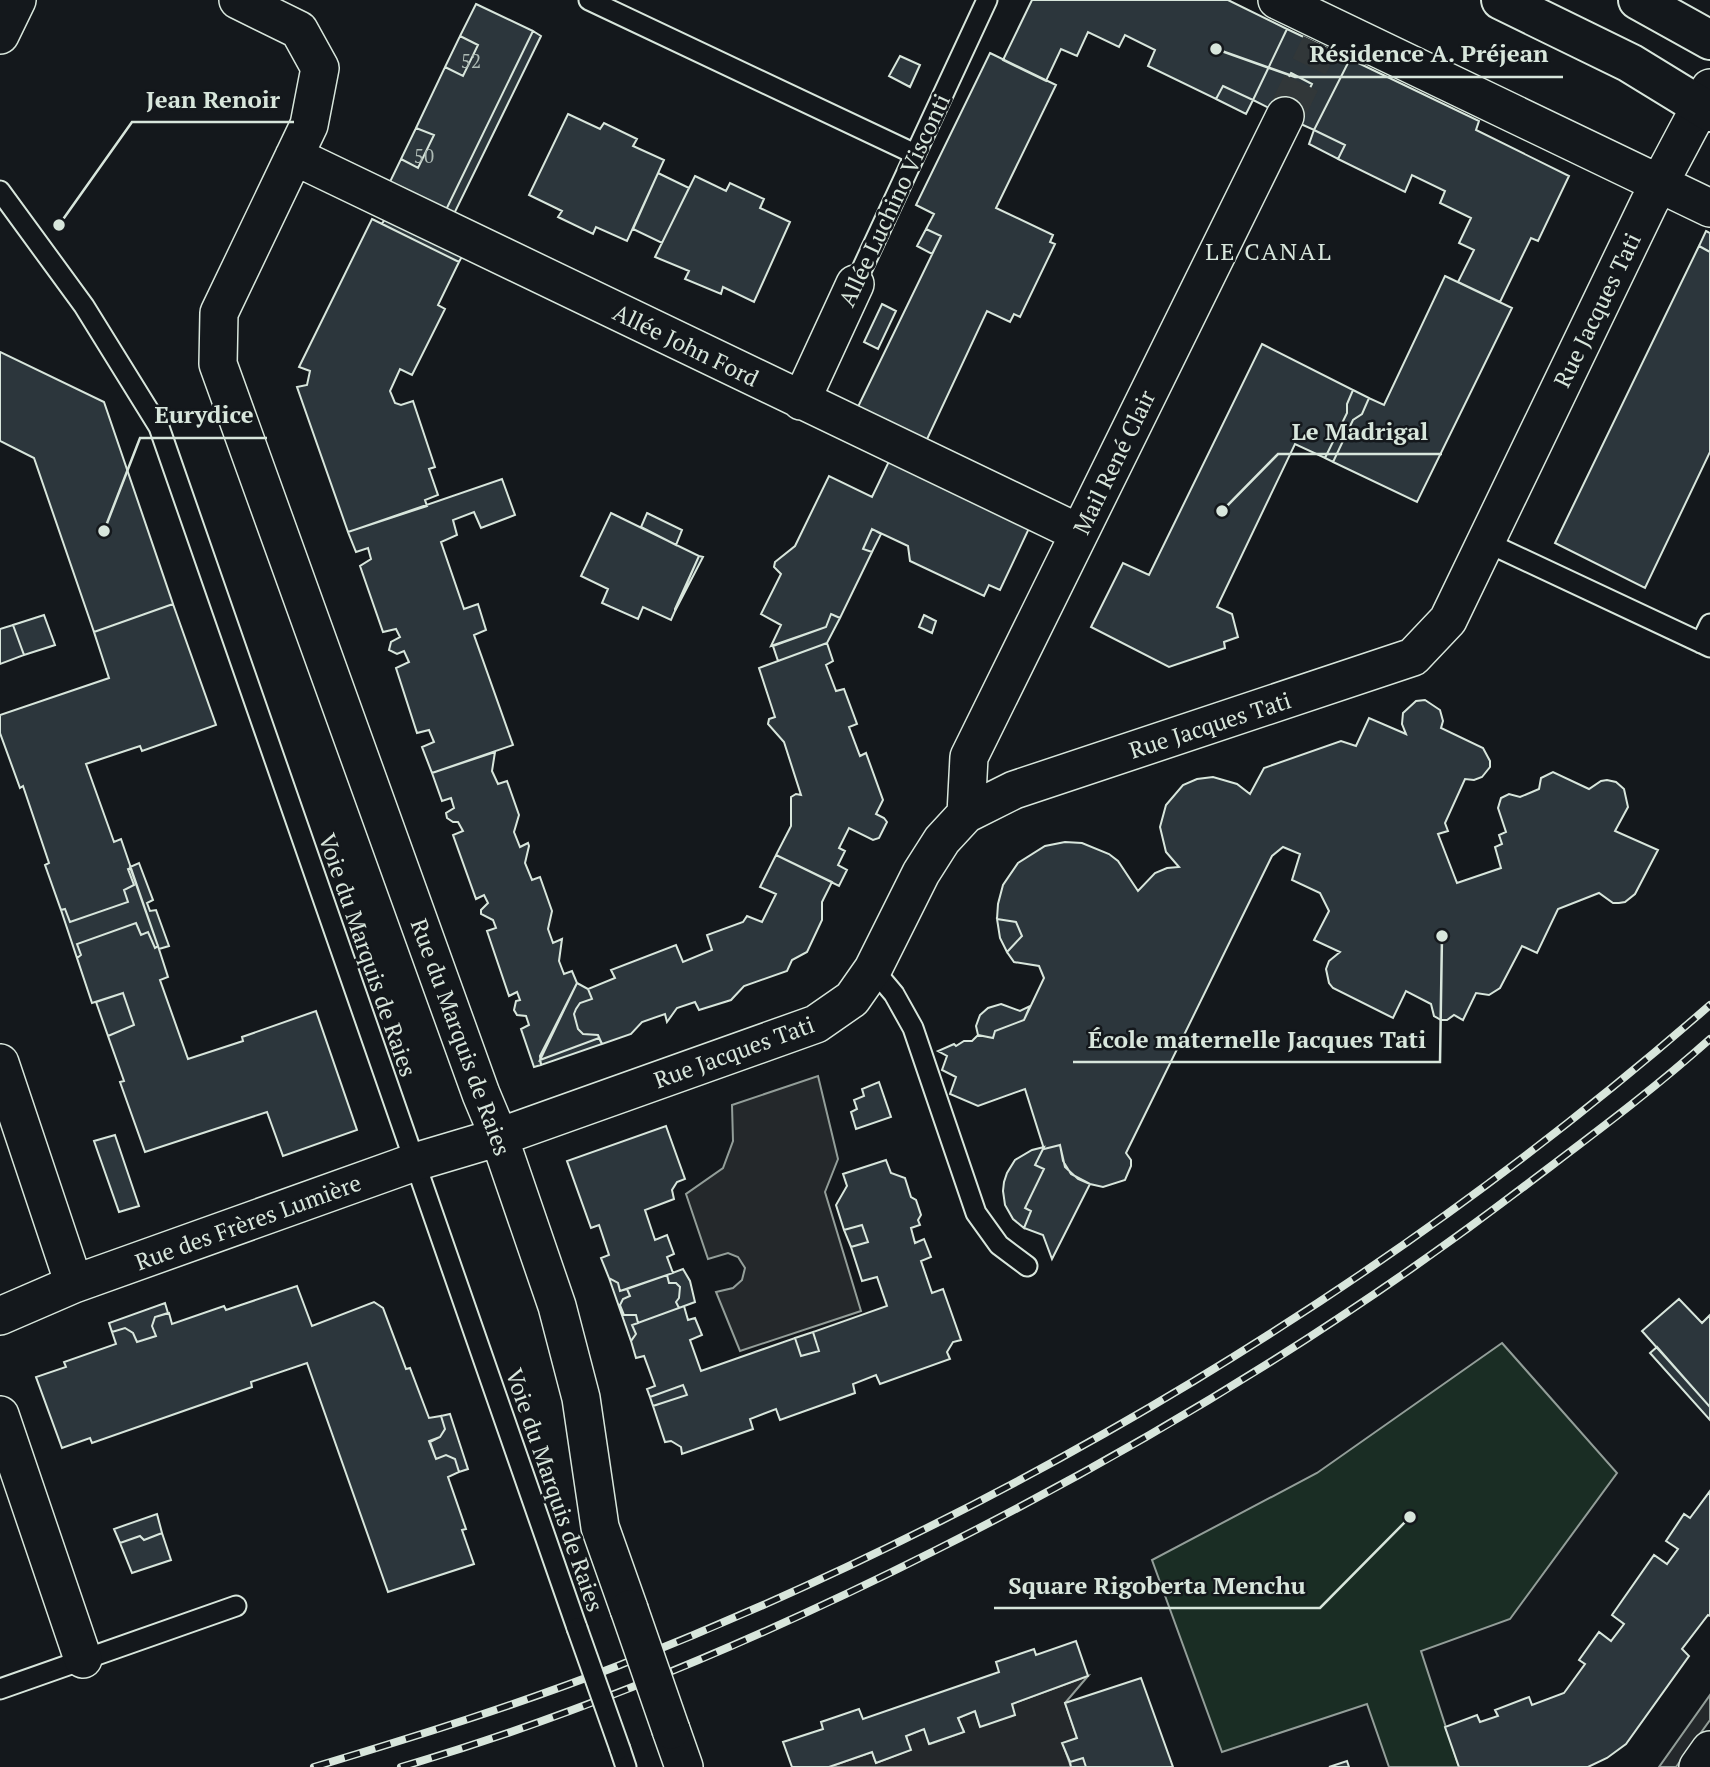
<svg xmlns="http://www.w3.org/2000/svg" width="1710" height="1767" font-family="'PT Serif',serif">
<rect width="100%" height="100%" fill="#14181c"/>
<path fill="#1a2d24" stroke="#939e99" stroke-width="2" d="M1502 1343 1617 1473 1510 1619 1421 1651 1459 1767H1389L1367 1704 1222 1752 1152 1560 1317 1473Z"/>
<path fill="#24282b" stroke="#939e99" stroke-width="2" d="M818 1076 838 1159 825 1192 861 1311 740 1351 716 1292 733 1288 742 1280 745 1268 738 1257 728 1253 708 1259 686 1194 723 1168 733 1141 732 1105Z
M1088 1676 1065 1703 1077 1738 1063 1744 1071 1767H829L872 1752 876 1763 910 1750 906 1736 924 1729 930 1744 964 1732 958 1718 975 1711 980 1726 1012 1704Z
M1710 1695V1720L1676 1767H1659Z"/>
<path fill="#2c363c" stroke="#d8e6dc" stroke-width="2" d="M1032 0H1228L1287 29 1253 100 1223 86 1216 99 1148 66 1155 50 1125 35 1119 47 1088 32 1077 56 1061 49 1046 81 1003 60Z
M476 4 533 31 443 216 386 190 401 159 418 168 434 135 416 128 445 67 463 76 478 45 460 36Z
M1287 29 1350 59 1314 130 1294 121 1312 84 1291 73 1273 110 1253 100Z
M533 31 541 36 451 220 443 216Z
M460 36 478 45 463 76 445 67Z
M990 53 1056 85 996 208 1053 235 1050 242 1055 244 1020 317 1014 314 1010 322 987 311 922 450 853 417 941 236 926 229 934 214 916 205Z
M900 56 920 65 910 87 889 76Z
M1350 59 1479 121 1476 130 1569 176 1538 241 1531 238 1500 302 1458 282 1474 250 1459 243 1471 218 1440 203 1445 191 1412 175 1405 192 1338 159 1345 145 1314 130Z
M1291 73 1312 84 1294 121 1273 110Z
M1223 86 1253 100 1246 114 1216 99Z
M568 114 600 129 604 123 637 139 633 146 664 160 627 241 596 227 593 234 558 217 562 211 529 195Z
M416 128 434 135 418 168 401 159Z
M1314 130 1345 145 1338 159 1309 144Z
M658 173 689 188 662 243 633 229Z
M695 176 726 191 730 183 764 199 760 208 790 222 754 302 723 287 721 294 685 279 689 271 655 257Z
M389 211 466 249 459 262 382 224Z
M372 219 459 262 438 305 445 309 412 375 400 369 390 391 395 403 401 405 413 401 435 467 429 469 438 495 425 500 427 506 348 532 297 387 307 385 310 371 299 367Z
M926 229 941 236 932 254 917 246Z
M1706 231 1710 233V252L1699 246Z
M1699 246 1710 252V452L1645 588 1555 543Z
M1445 276 1512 308 1417 502 1333 462 1353 420 1362 414 1369 398 1384 405Z
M882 304 896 311 878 349 864 342Z
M1262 344 1353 390 1347 404V413L1325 458 1295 444 1217 607 1232 614 1238 637 1224 642 1225 648 1169 667 1091 627 1123 563 1149 575Z
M0 352 104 402 173 604 94 632 34 458 0 441Z
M1353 390 1369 398 1362 414 1353 420 1333 462 1325 458 1347 413V404Z
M892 455 1032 522 1000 590 989 585 984 596 910 561 908 546 872 529 863 549 872 552 840 618 831 614 826 627 771 646 781 625 761 614 781 574 774 567 775 562 795 546 829 476 872 497Z
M502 479 515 515 481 528 474 512 453 520 457 535 441 542 464 609 478 604 486 630 474 635 513 745 432 773 422 747 434 742 429 730 417 733 396 668 409 662 404 651 397 654 389 650 391 642 400 637 396 629 383 632 360 566 371 559 368 548 356 552 348 532Z
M611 513 699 556 671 620 643 607 638 619 602 603 608 589 581 576Z
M647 513 682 530 676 545 641 527Z
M872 529 881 534 872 552 863 549Z
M699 556 703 557 675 611V609Z
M173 604 216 725 142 751 140 746 86 764 114 842 121 839 131 868 128 869 134 885 124 890 128 902 70 922 65 909 61 910 45 865 49 863 23 786 20 788 0 733V715L109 678 94 632Z
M831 614 840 618 827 643 778 661 773 646 826 627Z
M44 615 55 645 24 655 13 625Z
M924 615 936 621 932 633 919 627Z
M13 625 24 655 0 664V629Z
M827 643 833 661 826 665 836 691 844 689 857 724 849 727 860 756 866 753 883 800 876 814 884 818 887 822 879 838 873 840 849 828 839 848 845 851 838 865 847 870 839 886 776 855 791 826V797L796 794 801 795 784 742 768 724 769 719 775 717 759 668Z
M1425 700 1440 710 1443 721 1441 728 1483 748 1490 761V767L1482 777 1474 780 1465 779 1445 823 1448 831 1438 834 1457 883 1501 868 1495 847 1502 844 1499 835 1506 832 1498 808 1501 798 1509 794 1520 797 1539 789 1541 778 1553 772 1589 789 1601 781 1607 780 1616 782 1624 789 1628 807 1615 831 1658 850 1635 894 1625 902 1619 903H1613L1599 893 1558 909 1537 953 1522 946 1500 988 1489 995 1476 993 1463 1020 1454 1015 1447 1020H1441L1434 1016 1431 1004 1406 991 1393 1018 1333 988 1329 983 1326 969 1329 961 1340 952 1314 940 1329 911 1320 893 1292 880 1300 854 1283 847 1272 856 1126 1153 1131 1160V1166L1125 1180 1103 1187 1090 1184 1071 1174 1063 1161 1060 1145 1044 1149 1025 1089 978 1106 950 1094 956 1077 942 1070 947 1056 938 1051 954 1044 956 1046 964 1041H972L978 1035 993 1038 995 1031 1024 1020 1044 978 1039 966 1014 962 1007 952 1022 936 1016 922 997 919 998 904 1003 885 1018 863 1045 846 1065 842 1082 843 1109 854 1118 861 1138 891 1155 873 1167 868 1179 867 1166 852 1160 827 1166 805 1183 785 1197 779 1213 777 1237 784 1250 794 1264 768 1341 741 1356 746 1369 718 1406 734 1402 724 1403 713 1416 701Z
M495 752 492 771 498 784 507 781 519 815 514 832 520 847 528 843 529 846 525 863 532 880 540 877 552 911 548 929 553 943 562 939 559 961 564 974 572 971 577 983 540 1056 541 1065 534 1067 521 1029 529 1025 526 1016 517 1015 514 1010 516 1001 520 1000 517 992 509 996 487 931 496 928 493 920 481 914V910L488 903 484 895 476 899 453 835 463 831 458 822H453L447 818 446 813 454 808 451 798 442 801 432 773Z
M776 855 832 882 822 902V920L807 952 792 960 787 971 744 986 731 1000 699 1010 695 1002 677 1008 667 1022 665 1014 642 1022 631 1034 602 1044 598 1035 583 1034 578 1029 574 1014 576 1009 580 1003 592 999 588 989 615 978 611 970 676 945 683 962 712 950 707 935 743 922 747 916 762 922 776 894 760 887Z
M139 863 153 900 147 903 150 911 156 910 169 946 159 949 130 867Z
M131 868 158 946 155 948 148 932 141 935 136 923 77 944 81 955 77 958 61 910 65 909 70 922 128 902 124 890 134 885 128 869Z
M997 919 1016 922 1022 936 1007 952 1000 938Z
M136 923 141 935 148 932 155 948 158 946 168 977 160 980 188 1059 243 1041 242 1037 316 1011 357 1130 283 1156 267 1112 145 1152 120 1082 124 1081 108 1036 134 1025 123 993 92 1003 77 958 81 955 77 944Z
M577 983 588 989 592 999 580 1003 576 1009 574 1014 578 1029 583 1034 598 1035 599 1038 540 1060Z
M123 993 134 1025 108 1036 96 1002Z
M1001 1004 1020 1011 1030 1006 1024 1020 995 1031 993 1038 978 1035 976 1026 980 1015 988 1008Z
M599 1038 602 1044 541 1065 540 1060Z
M879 1082 891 1117 856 1129 851 1112 857 1109 854 1100 864 1096 862 1089Z
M666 1126 685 1179 677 1182 672 1190 674 1199 645 1210 655 1240 667 1235 674 1254 667 1257 673 1273 620 1291 618 1283 609 1278 601 1258 609 1255 599 1225 591 1228 567 1161Z
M115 1135 139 1206 119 1212 94 1141Z
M1060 1145 1065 1167 1078 1179 1090 1184 1052 1259 1043 1235 1024 1228 1031 1211 1025 1208 1044 1169 1035 1165 1044 1147V1149Z
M1044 1147 1035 1165 1044 1169 1025 1208 1031 1211 1024 1228 1013 1219 1005 1205 1003 1191 1004 1182 1007 1173 1015 1160 1032 1150Z
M886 1160 891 1173 905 1178 911 1197 916 1200 921 1215 918 1220 920 1225 911 1228 915 1243 924 1239 931 1257 921 1261 932 1293 943 1289 961 1340 953 1342 947 1352 950 1359 880 1384 876 1375 853 1384 855 1393 780 1420 776 1409 750 1419 753 1429 682 1454 681 1447 671 1441 665 1442 653 1406 687 1395 683 1385 650 1397 647 1389 655 1386 644 1356 636 1358 631 1341 636 1334 632 1325 684 1306 688 1320 695 1318 702 1335 690 1340 701 1371 795 1338 801 1356 819 1351 813 1332 887 1306 877 1277 862 1281 851 1247 868 1242 862 1225 844 1230 836 1205 847 1186 843 1174Z
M862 1225 868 1242 851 1247 844 1230Z
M683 1269 690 1281 695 1302 679 1308 676 1302 679 1298 680 1287 676 1283H669L667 1275Z
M667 1275 669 1283H676L680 1287 679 1298 676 1302 679 1308 638 1323 636 1315H624L620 1305 623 1299 630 1296 627 1289Z
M609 1278 618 1283 620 1291 627 1289 630 1296 623 1299 620 1305 624 1315H636L638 1323 632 1325 636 1334 631 1341Z
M297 1286 312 1326 374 1302 383 1308 406 1369 410 1368 429 1418 441 1416 445 1429 440 1437 429 1441 436 1459 446 1455 455 1459 459 1472 448 1477 466 1529 462 1530 474 1564 388 1592 307 1363 251 1382 252 1387 92 1443 90 1438 62 1448 36 1377 66 1367 64 1362 116 1344 112 1332 125 1328 133 1333 137 1342 156 1336 152 1326 155 1317 169 1313 172 1324 224 1306 226 1310Z
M1679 1299 1702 1323 1710 1315V1407L1642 1331Z
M165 1303 168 1313 155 1317 152 1326 156 1336 137 1342 133 1333 125 1328 112 1332 109 1323Z
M813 1332 819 1351 801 1356 795 1338Z
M1657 1347 1710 1407V1420L1650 1353Z
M683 1385 687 1395 653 1406 650 1397Z
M450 1414 468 1469 459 1472 455 1459 446 1455 436 1459 430 1442 440 1437 445 1429 441 1416Z
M1710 1491V1616L1708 1615 1682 1649 1689 1656 1626 1744 1607 1758 1588 1767H1459L1445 1727 1477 1715 1480 1722 1498 1716 1495 1710 1529 1697 1532 1705 1564 1693 1585 1664 1579 1660 1599 1632 1611 1641 1624 1624 1612 1615 1654 1555 1667 1564 1678 1549 1666 1541 1684 1514 1690 1518Z
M157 1514 162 1533 144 1540 140 1536 120 1543 114 1529Z
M162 1533 171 1560 132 1573 120 1543 140 1536 144 1540Z
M1076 1641 1088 1676 1012 1704 1015 1715 980 1727 975 1711 958 1718 964 1732 929 1744 924 1729 906 1736 911 1750 876 1763 872 1752 829 1767H792L783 1742 823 1729 821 1722 859 1709 863 1719 999 1672 996 1662 1034 1649 1036 1655Z
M1141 1678 1173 1767H1086L1083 1758 1070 1762 1062 1743 1077 1738 1065 1703Z
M1083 1758 1086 1767H1071L1070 1762Z
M1347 1761 1349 1767H1329Z"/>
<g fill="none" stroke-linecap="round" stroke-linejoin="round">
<path stroke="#313739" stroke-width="37" stroke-dasharray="37 18" stroke-linecap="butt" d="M1285 116 1320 44"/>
<defs>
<path id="lane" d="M589 0 915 154
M0 191 84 306 159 427 577 1628
M855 284 987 0
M1486 542 1710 647
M1701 643 1710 624
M873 969 894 994 913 1028 976 1213 999 1245 1027 1266
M0 1689 236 1606
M620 1749 626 1767"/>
<path id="street" d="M238 0 299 30 320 68 309 125 219 313 218 364 481 1094 499 1137 557 1306 581 1398 600 1527 629 1609
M1277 0 1710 208
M0 35 17 0
M294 156 1079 533
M801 401 855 284
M966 814 969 757 1285 116
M0 1063 74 1284
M0 1316 74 1284 415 1162 499 1137 816 1024 852 999 873 969 921 873 942 840 966 814 1014 790 1413 657 1448 620 1649 203 1710 88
M0 1415 83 1659
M671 1730 684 1767
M1698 1767 1710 1750"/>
<path id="secondary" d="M1501 0 1630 63 1710 112
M1638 0 1710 40"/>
</defs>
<use href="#lane" stroke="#d8e6dc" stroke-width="23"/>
<use href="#street" stroke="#d8e6dc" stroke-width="40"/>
<use href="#secondary" stroke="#d8e6dc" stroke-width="42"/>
<use href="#lane" stroke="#14181c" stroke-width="19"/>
<use href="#street" stroke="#14181c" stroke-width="37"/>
<use href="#secondary" stroke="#14181c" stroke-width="38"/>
<defs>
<path id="rail" d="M314 1767C417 1736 520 1704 620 1665 1017 1508 1388 1286 1710 1005
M401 1767C585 1713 763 1637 934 1551 1142 1447 1341 1326 1526 1185 1588 1138 1652 1091 1710 1039"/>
</defs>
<use href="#rail" stroke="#d8e6dc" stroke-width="8"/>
<use href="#rail" stroke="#14181c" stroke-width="5" stroke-dasharray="16" stroke-linecap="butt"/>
<defs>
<path id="lane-bridge" d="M577 1628 620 1749"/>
<path id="street-bridge" d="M629 1609 671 1730"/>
</defs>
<use href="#lane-bridge" stroke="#d8e6dc" stroke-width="23" stroke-linecap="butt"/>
<use href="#street-bridge" stroke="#d8e6dc" stroke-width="40" stroke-linecap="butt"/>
<use href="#lane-bridge" stroke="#14181c" stroke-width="19"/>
<use href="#street-bridge" stroke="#14181c" stroke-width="37"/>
</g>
<g text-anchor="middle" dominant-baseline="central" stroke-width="5" stroke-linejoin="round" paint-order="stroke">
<g font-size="19" fill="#adbab4">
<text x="471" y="60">52</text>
<text x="424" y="155">50</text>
</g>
<g font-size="23" fill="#d8e6dc" stroke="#14181c">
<text transform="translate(894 200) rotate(-65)">Allée Luchino Visconti</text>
<text transform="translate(1597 310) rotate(-64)">Rue Jacques Tati</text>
<text transform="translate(686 345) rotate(26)">Allée John Ford</text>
<text transform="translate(1114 462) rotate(-64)">Mail René Clair</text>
<text transform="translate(1210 725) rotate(-18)">Rue Jacques Tati</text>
<text transform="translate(368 955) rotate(71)">Voie du Marquis de Raies</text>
<text transform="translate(461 1037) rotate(70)">Rue du Marquis de Raies</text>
<text transform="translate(734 1052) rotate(-20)">Rue Jacques Tati</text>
<text transform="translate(248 1222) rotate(-20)">Rue des Frères Lumière</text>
<text transform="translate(555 1490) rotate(71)">Voie du Marquis de Raies</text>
</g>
<g font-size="24" letter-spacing="2" fill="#d8e6dc" stroke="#14181c">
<text x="1269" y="251">LE CANAL</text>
</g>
</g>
<path fill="none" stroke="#d8e6dc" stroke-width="2.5" d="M1216 49L1295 77H1563M59 225L132 122H294M104 531L140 438H267M1222 511L1278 454H1442M1442 936L1440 1062H1073M1410 1517L1320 1608H994"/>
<g fill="#d8e6dc" stroke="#14181c" stroke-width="2.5">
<circle cx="1216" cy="49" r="7"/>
<circle cx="59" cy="225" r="7"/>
<circle cx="104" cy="531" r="7"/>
<circle cx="1222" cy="511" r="7"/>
<circle cx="1442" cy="936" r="7"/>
<circle cx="1410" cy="1517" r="7"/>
</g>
<g font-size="24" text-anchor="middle" font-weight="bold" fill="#d8e6dc" stroke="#14181c" stroke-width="5" stroke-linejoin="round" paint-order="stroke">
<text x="1429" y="62">Résidence A. Préjean</text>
<text x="213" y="108">Jean Renoir</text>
<text x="204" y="423">Eurydice</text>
<text x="1360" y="440">Le Madrigal</text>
<text x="1257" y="1048">École maternelle Jacques Tati</text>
<text x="1157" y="1594">Square Rigoberta Menchu</text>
</g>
</svg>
